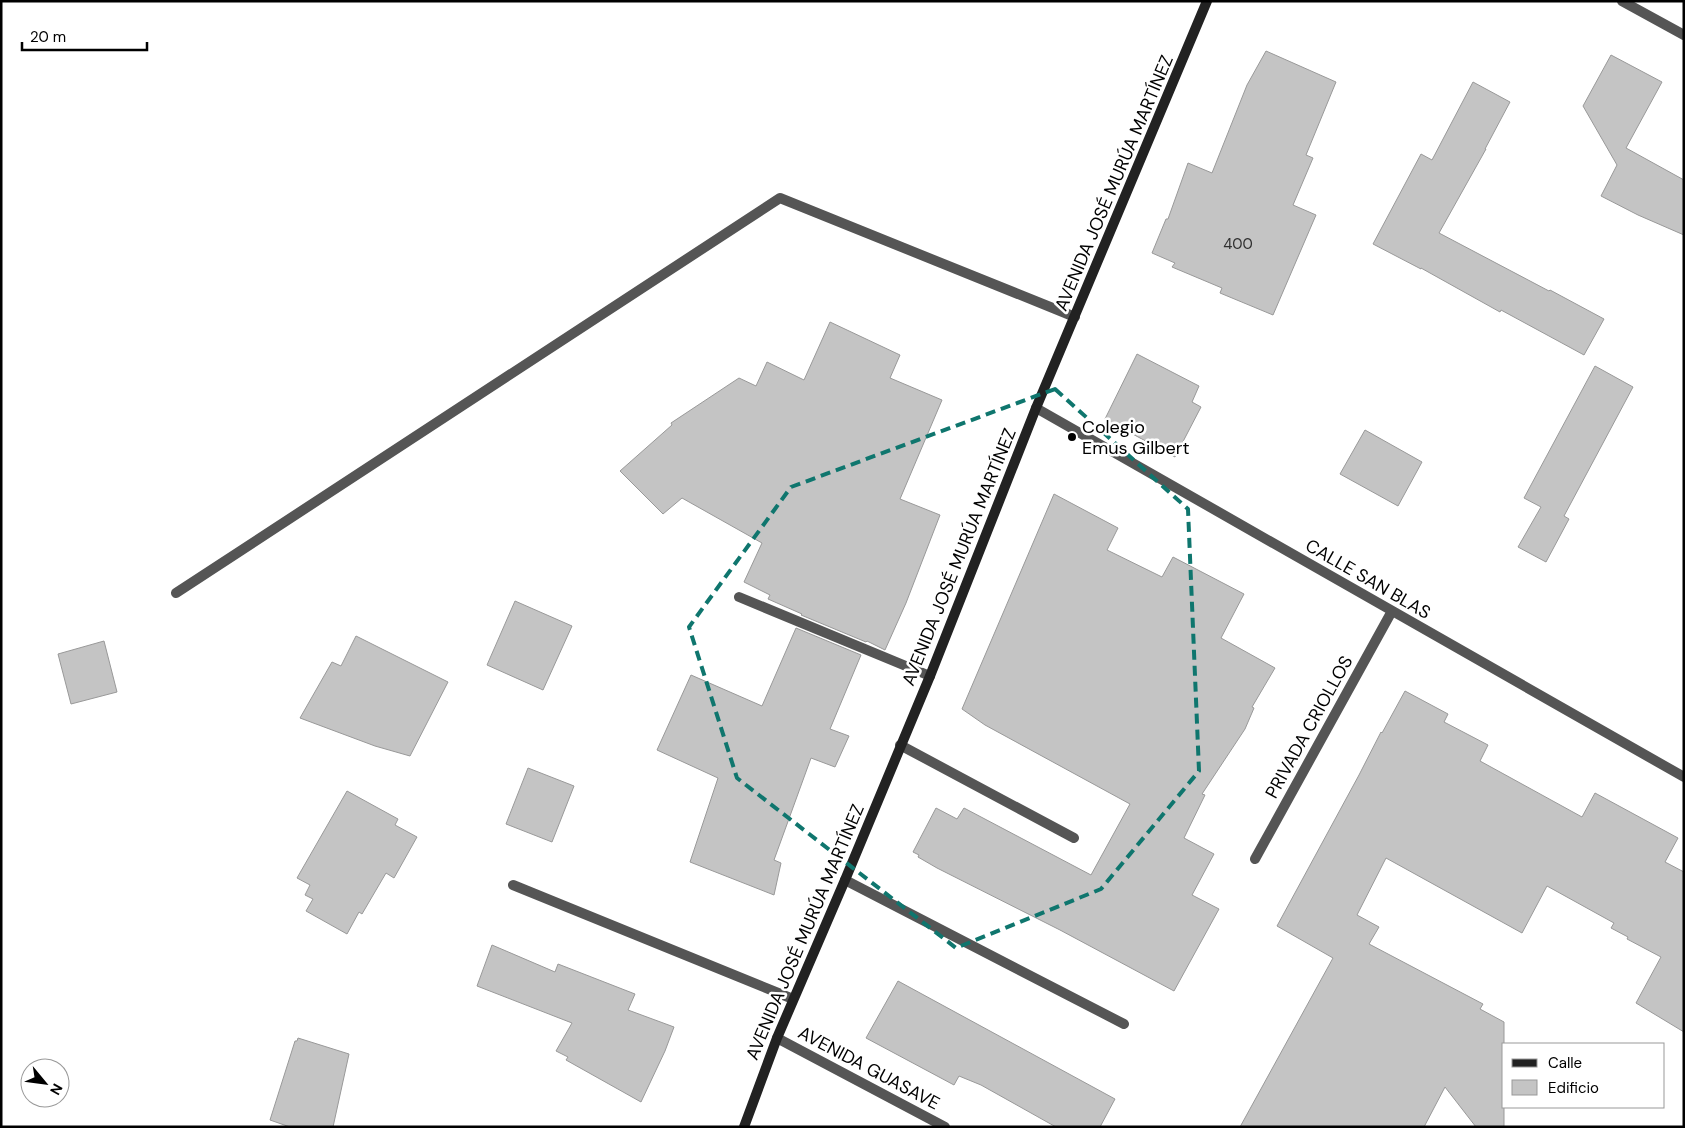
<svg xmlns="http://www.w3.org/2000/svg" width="1685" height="1128" font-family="'DM Sans',sans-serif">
<rect width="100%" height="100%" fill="#fff"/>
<path fill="#c4c4c4" stroke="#999" d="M1266 51 1336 82 1306 155 1313 158 1293 205 1316 215 1273 315 1220 293 1222 288 1172 267 1175 263 1152 253 1166 219H1168L1188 163 1212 173 1247 85Z
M1611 55 1662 82 1626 148 1684 180V235L1638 215 1601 196 1617 165 1583 106Z
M1473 82 1510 102 1485 149H1486L1439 233 1549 291 1550 290 1604 319 1584 355 1501 310 1500 312 1421 268V269L1373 244 1421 154 1432 160Z
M830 322 900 355 890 378 942 400 900 499 940 515 906 603 885 650 867 641 866 642 801 615 802 614 768 599 770 595 744 582 762 543 682 498 663 514 620 471 672 425 671 423 739 378 756 386 767 362 804 380Z
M1137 354 1199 386 1192 402 1201 407 1175 457 1105 419Z
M1595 366 1633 387 1564 516 1569 519 1546 562 1518 547 1541 507 1524 498Z
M1365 430 1422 462 1398 506 1340 474Z
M1054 494 1118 528 1107 550 1162 577 1173 557 1244 594 1221 638 1275 668 1252 707 1254 708 1245 729 1202 794 1205 795 1184 838 1214 854 1192 895 1219 909 1174 991 1060 930 937 868 918 857 919 855 913 852 936 808 957 819 964 808 1091 875 1130 804 985 725 962 709Z
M515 601 572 626 543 690 487 665Z
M796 628 861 655 830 729 849 736 835 767 811 758 774 860 781 863 774 895 690 862 718 778 657 750 691 675 762 706Z
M356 636 448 682 410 756 375 746 300 718 332 662 341 666Z
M104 641 117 692 71 704 58 654Z
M1405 691 1448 714 1444 722 1488 745 1480 761 1582 817 1595 793 1678 838 1665 862 1684 872V1032L1636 1003 1661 957 1627 939 1628 937 1611 928 1614 923 1547 886 1522 933 1386 858 1357 915 1379 927 1369 944 1483 1004 1480 1009 1504 1022V1127H1476L1445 1087 1424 1127H1240L1333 958 1277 926 1359 775 1381 732 1382 733Z
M528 768 574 786 552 842 506 824Z
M347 791 398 819 395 825 417 837 394 878 386 873 362 914 359 912 347 934 306 911 313 899 305 895 310 885 297 878Z
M492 945 555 972 558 964 635 994 628 1010 674 1027 665 1051 641 1102 566 1060 568 1057 556 1051 572 1023 477 986Z
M898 981 1115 1099 1100 1127H1056L981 1085 959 1076 954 1085 866 1038Z
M298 1038 349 1054 333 1127H290L270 1120 295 1041H297Z"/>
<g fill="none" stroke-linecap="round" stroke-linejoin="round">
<path stroke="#555" stroke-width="10" d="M176 593 780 198 1075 317
M739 597 930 676
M900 745 1074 838
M845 880 1124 1024
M513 885 793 999"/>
<path stroke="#555" stroke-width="10" d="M1036 408 1684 777
M1255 859 1392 611
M777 1038 945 1127"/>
<path stroke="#555" stroke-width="10" d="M1622 1 1684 35"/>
<path stroke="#222" stroke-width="10" d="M744 1127 777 1038 845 880 930 676 1036 408 1207 1"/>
</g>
<path fill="none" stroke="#0f766e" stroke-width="4" stroke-dasharray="10 6" stroke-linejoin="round" d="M1055 389 1188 509 1199 771 1101 889 956 948 737 778 689 627 791 487Z"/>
<circle fill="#000" stroke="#fff" stroke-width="2" cx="1072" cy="437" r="5"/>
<g text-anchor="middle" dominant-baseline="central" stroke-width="5" stroke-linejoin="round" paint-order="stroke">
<g font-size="15" fill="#313131">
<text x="1238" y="244">400</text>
</g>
<g font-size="18" fill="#000" stroke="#fff">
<text transform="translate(1114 183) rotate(-67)">AVENIDA JOSÉ MURÚA MARTÍNEZ</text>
<text transform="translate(959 557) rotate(-68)">AVENIDA JOSÉ MURÚA MARTÍNEZ</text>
<text transform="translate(1368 579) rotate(30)">CALLE SAN BLAS</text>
<text transform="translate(1309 727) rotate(-61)">PRIVADA CRIOLLOS</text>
<text transform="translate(805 932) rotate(-67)">AVENIDA JOSÉ MURÚA MARTÍNEZ</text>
<text transform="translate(869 1068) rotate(28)">AVENIDA GUASAVE</text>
</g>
<g font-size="18" fill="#000" stroke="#fff" text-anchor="start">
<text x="1082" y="427">Colegio<tspan x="1082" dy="21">Emus Gilbert</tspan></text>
</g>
</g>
<rect width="1685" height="1128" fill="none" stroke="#000000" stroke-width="5"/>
<rect x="1502" y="1043" width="162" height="65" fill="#ffffff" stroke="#999999"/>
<rect x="1512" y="1059" width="25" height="8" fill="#222222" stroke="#999999"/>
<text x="1548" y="1068" font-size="15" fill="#000000">Calle</text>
<rect x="1512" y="1080" width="25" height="15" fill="#c4c4c4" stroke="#999999"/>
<text x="1548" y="1093" font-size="15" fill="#000000">Edificio</text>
<g transform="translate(45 1083) rotate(119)"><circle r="24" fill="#ffffff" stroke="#999999"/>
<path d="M0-4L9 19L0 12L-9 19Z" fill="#000000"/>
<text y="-8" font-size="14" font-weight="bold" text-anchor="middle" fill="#000000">N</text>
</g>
<path d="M22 42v8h125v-8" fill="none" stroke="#000000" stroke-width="2.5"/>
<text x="30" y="42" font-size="15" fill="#000000" stroke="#ffffff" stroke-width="4" paint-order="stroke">20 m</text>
</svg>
